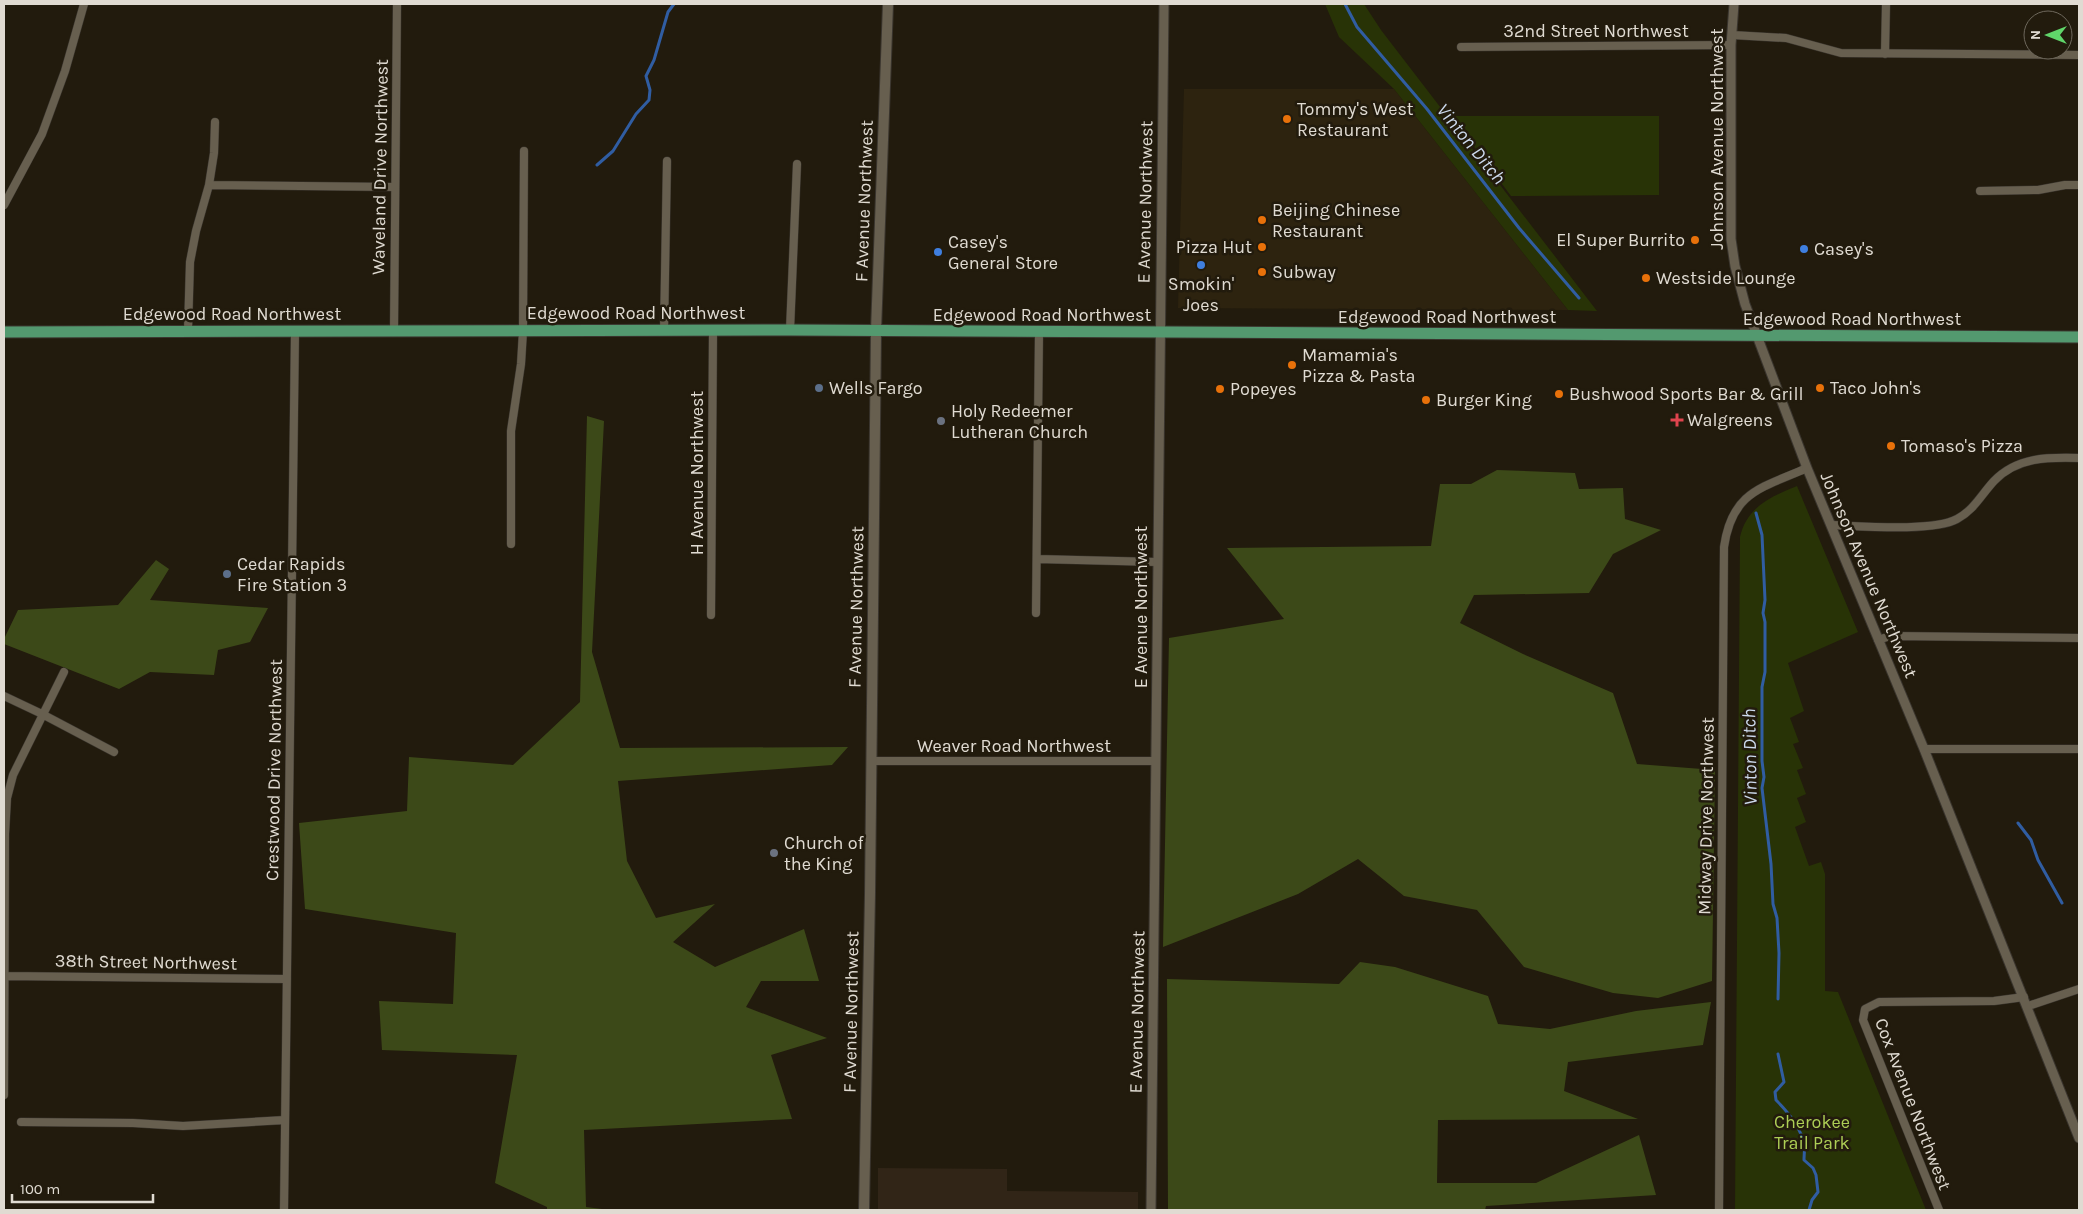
<svg xmlns="http://www.w3.org/2000/svg" width="2083" height="1214" font-family="Karla,sans-serif">
<rect width="100%" height="100%" fill="#221b0d"/>
<path fill="#2d230f" d="M1184 89H1394L1568 310 1178 308Z"/>
<path fill="#312517" d="M878 1168 1007 1169V1191L1138 1192V1210H878Z"/>
<path fill="#283306" d="M1325 4H1364L1381 30 1597 311 1568 310 1394 89 1339 37Z
M1451 116H1659V195L1511 196Z
M1797 486 1858 632 1788 663 1804 711 1790 718 1799 742 1793 744 1803 768 1797 770 1806 794 1797 798 1806 822 1795 827 1809 866 1821 862 1825 874V991L1838 992 1926 1210H1735L1740 537C1747 507 1770 497 1797 486Z"/>
<path fill="#3c4918" d="M587 416 604 421 592 652 620 748 848 747 832 765 618 781 627 861 656 918 715 904 673 942 715 967 804 929 819 981H761L746 1007 827 1038 771 1055 792 1119 584 1130 586 1207 610 1210H547V1207L495 1183 517 1055 382 1050 379 1001 453 1004 456 933 305 909 299 823 407 811 409 757 513 765 580 702Z
M1497 470 1575 473 1579 489 1623 488 1625 519 1661 530 1613 554 1589 593 1474 595 1460 623 1523 654 1613 693 1637 764 1715 770 1712 981 1658 998 1613 993 1524 967 1477 910 1404 896 1358 859 1298 894 1163 947 1169 638 1284 619 1227 548 1431 546 1440 484H1471Z
M156 560 169 569 150 600 268 608 250 642 218 650 214 675 150 672 119 689 4 644V639L18 610 118 605Z
M1360 962 1395 967 1488 996 1498 1024 1550 1029 1636 1011 1711 1002 1703 1045 1568 1062 1564 1091 1638 1119 1438 1120 1437 1183H1536L1639 1135 1656 1195 1486 1206 1485 1210H1168L1167 979 1339 984Z"/>
<g fill="none" stroke-linecap="round" stroke-linejoin="round">
<path stroke="#305da2" stroke-width="3" d="M1345 4 1357 27 1427 109 1519 228 1579 298
M597 165 613 151 636 114 649 100 650 90 646 76 654 60 668 12 674 4
M1756 513 1762 535 1765 600 1763 613 1765 622V672L1762 687V761L1764 777 1762 788 1771 864 1773 904 1777 918 1779 953 1778 999
M2018 823 2031 840 2038 860 2062 903
M1778 1054 1784 1082 1775 1092 1776 1100C1787 1111 1801 1128 1804 1144 1805 1149 1804 1155 1804 1160L1813 1168 1816 1175 1818 1192 1812 1200 1809 1210"/>
<defs>
<path id="minor" d="M1732 35 1786 38 1841 53 2079 55
M1461 47 1731 45
M1885 54 1886 4
M209 185 394 187
M1980 191 2038 190 2065 185H2079
M4 205 42 134 65 71 84 4
M188 330 190 262 196 231 209 185 214 153 215 122
M790 330 797 164
M394 331 397 4
M664 331 667 161
M1832 525C1860 526 1934 532 1957 519 1974 510 1981 495 1994 481 2017 457 2048 457 2079 458
M511 544V431L521 364 523 331 524 151
M1037 559 1157 562
M1036 613 1039 332
M711 615 713 331
M1878 640 1890 636 2079 638
M4 696 42 714 114 752
M1924 749H2079
M871 761H1156
M4 976 287 979
M2028 1006 2079 989
M4 1095 5 834 7 798 13 775 64 672
M21 1122 133 1123 183 1126 285 1120
M284 1210 295 331
M1719 1210 1724 547C1732 491 1762 488 1807 468
M1939 1210 1863 1020 1865 1009 1879 1002 1994 1001 2024 997"/>
<path id="tertiary" d="M1734 4 1731 45V239L1735 266 1745 304 1807 468 1924 749 2079 1138
M1151 1210 1164 4"/>
<path id="secondary" d="M864 1210 870 894 876 331 888 4"/>
<path id="primary" d="M4 332 790 330 2079 337"/>
</defs>
<use href="#minor" stroke="#3a352e" stroke-width="9"/>
<use href="#tertiary" stroke="#3a352e" stroke-width="11"/>
<use href="#secondary" stroke="#3a352e" stroke-width="12"/>
<use href="#primary" stroke="#3a352e" stroke-width="13"/>
<use href="#minor" stroke="#675f4f" stroke-width="8"/>
<use href="#tertiary" stroke="#675f4f" stroke-width="9"/>
<use href="#secondary" stroke="#675f4f" stroke-width="10"/>
<use href="#primary" stroke="#53996f" stroke-width="11"/>
</g>
<g fill="#e8710a" stroke="#221b0d" stroke-width="2">
<circle cx="1287" cy="119" r="5"/>
<circle cx="1262" cy="220" r="5"/>
<circle cx="1695" cy="240" r="5"/>
<circle cx="1262" cy="247" r="5"/>
<circle cx="1262" cy="272" r="5"/>
<circle cx="1646" cy="278" r="5"/>
<circle cx="1292" cy="365" r="5"/>
<circle cx="1820" cy="388" r="5"/>
<circle cx="1220" cy="389" r="5"/>
<circle cx="1559" cy="394" r="5"/>
<circle cx="1426" cy="400" r="5"/>
<circle cx="1891" cy="446" r="5"/>
</g>
<g fill="#3f7fe0" stroke="#221b0d" stroke-width="2">
<circle cx="1804" cy="249" r="5"/>
<circle cx="938" cy="252" r="5"/>
<circle cx="1201" cy="265" r="5"/>
</g>
<g fill="#5c6f8a" stroke="#221b0d" stroke-width="2">
<circle cx="819" cy="388" r="5"/>
<circle cx="227" cy="574" r="5"/>
</g>
<path fill="#e0444e" stroke="#221b0d" stroke-width="2" d="M1674.5 412.5h5v5h5v5h-5v5h-5v-5h-5v-5h5z"/>
<g fill="#6b7280" stroke="#221b0d" stroke-width="2">
<circle cx="941" cy="421" r="5"/>
<circle cx="774" cy="853" r="5"/>
</g>
<g text-anchor="middle" dominant-baseline="central" stroke-width="5" stroke-linejoin="round" paint-order="stroke">
<g font-size="18" fill="#e0dbd2" stroke="#221b0d">
<text x="1596" y="31">32nd Street Northwest</text>
<text transform="translate(1717 139) rotate(-90)">Johnson Avenue Northwest</text>
<text transform="translate(380 167) rotate(-89)">Waveland Drive Northwest</text>
<text transform="translate(864 201) rotate(-88)">F Avenue Northwest</text>
<text transform="translate(1145 202) rotate(-89)">E Avenue Northwest</text>
<text x="636" y="313">Edgewood Road Northwest</text>
<text x="232" y="314">Edgewood Road Northwest</text>
<text x="1042" y="315">Edgewood Road Northwest</text>
<text x="1447" y="317">Edgewood Road Northwest</text>
<text x="1852" y="319">Edgewood Road Northwest</text>
<text transform="translate(697 473) rotate(-90)">H Avenue Northwest</text>
<text transform="translate(1869 575) rotate(67)">Johnson Avenue Northwest</text>
<text transform="translate(856 607) rotate(-89)">F Avenue Northwest</text>
<text transform="translate(1141 607) rotate(-90)">E Avenue Northwest</text>
<text x="1014" y="746">Weaver Road Northwest</text>
<text transform="translate(274 770) rotate(-89)">Crestwood Drive Northwest</text>
<text transform="translate(1706 816) rotate(-89)">Midway Drive Northwest</text>
<text transform="translate(146 962) rotate(1)">38th Street Northwest</text>
<text transform="translate(851 1012) rotate(-89)">F Avenue Northwest</text>
<text transform="translate(1137 1012) rotate(-89)">E Avenue Northwest</text>
<text transform="translate(1913 1104) rotate(69)">Cox Avenue Northwest</text>
</g>
<g font-size="18" fill="#e0dbd2" stroke="#221b0d" text-anchor="start">
<text x="1297" y="109">Tommy's West<tspan x="1297" dy="21">Restaurant</tspan></text>
<text x="1272" y="210">Beijing Chinese<tspan x="1272" dy="21">Restaurant</tspan></text>
<text x="1685" y="240" text-anchor="end">El Super Burrito</text>
<text x="948" y="242">Casey's<tspan x="948" dy="21">General Store</tspan></text>
<text x="1252" y="247" text-anchor="end">Pizza Hut</text>
<text x="1814" y="249">Casey's</text>
<text x="1272" y="272">Subway</text>
<text x="1656" y="278">Westside Lounge</text>
<text x="1201" y="284" text-anchor="middle">Smokin'<tspan x="1201" dy="21">Joes</tspan></text>
<text x="1302" y="355">Mamamia's<tspan x="1302" dy="21">Pizza &amp; Pasta</tspan></text>
<text x="829" y="388">Wells Fargo</text>
<text x="1830" y="388">Taco John's</text>
<text x="1230" y="389">Popeyes</text>
<text x="1569" y="394">Bushwood Sports Bar &amp; Grill</text>
<text x="1436" y="400">Burger King</text>
<text x="951" y="411">Holy Redeemer<tspan x="951" dy="21">Lutheran Church</tspan></text>
<text x="1687" y="420">Walgreens</text>
<text x="1901" y="446">Tomaso's Pizza</text>
<text x="237" y="564">Cedar Rapids<tspan x="237" dy="21">Fire Station 3</tspan></text>
<text x="784" y="843">Church of<tspan x="784" dy="21">the King</tspan></text>
</g>
<g font-size="18" fill="#adce55" stroke="#221b0d">
<text x="1812" y="1122">Cherokee<tspan x="1812" dy="21">Trail Park</tspan></text>
</g>
<g font-size="19" font-style="italic" fill="#ccd9ec" stroke="#221b0d">
<text transform="translate(1471 144) rotate(51)">Vinton Ditch</text>
<text transform="translate(1750 757) rotate(-91)">Vinton Ditch</text>
</g>
</g>
<rect width="2083" height="1214" fill="none" stroke="#e0dbd2" stroke-width="10"/>
<g transform="translate(2048 35) rotate(270)"><circle r="24" fill="#221b0d" stroke="#6e685c"/>
<path d="M0-4L9 19L0 12L-9 19Z" fill="#60d56a"/>
<text y="-8" font-size="14" font-weight="bold" text-anchor="middle" fill="#e0dbd2">N</text>
</g>
<path d="M12 1194v8h141v-8" fill="none" stroke="#e0dbd2" stroke-width="2.5"/>
<text x="20" y="1194" font-size="15" fill="#e0dbd2" stroke="#221b0d" stroke-width="4" paint-order="stroke">100 m</text>
</svg>
